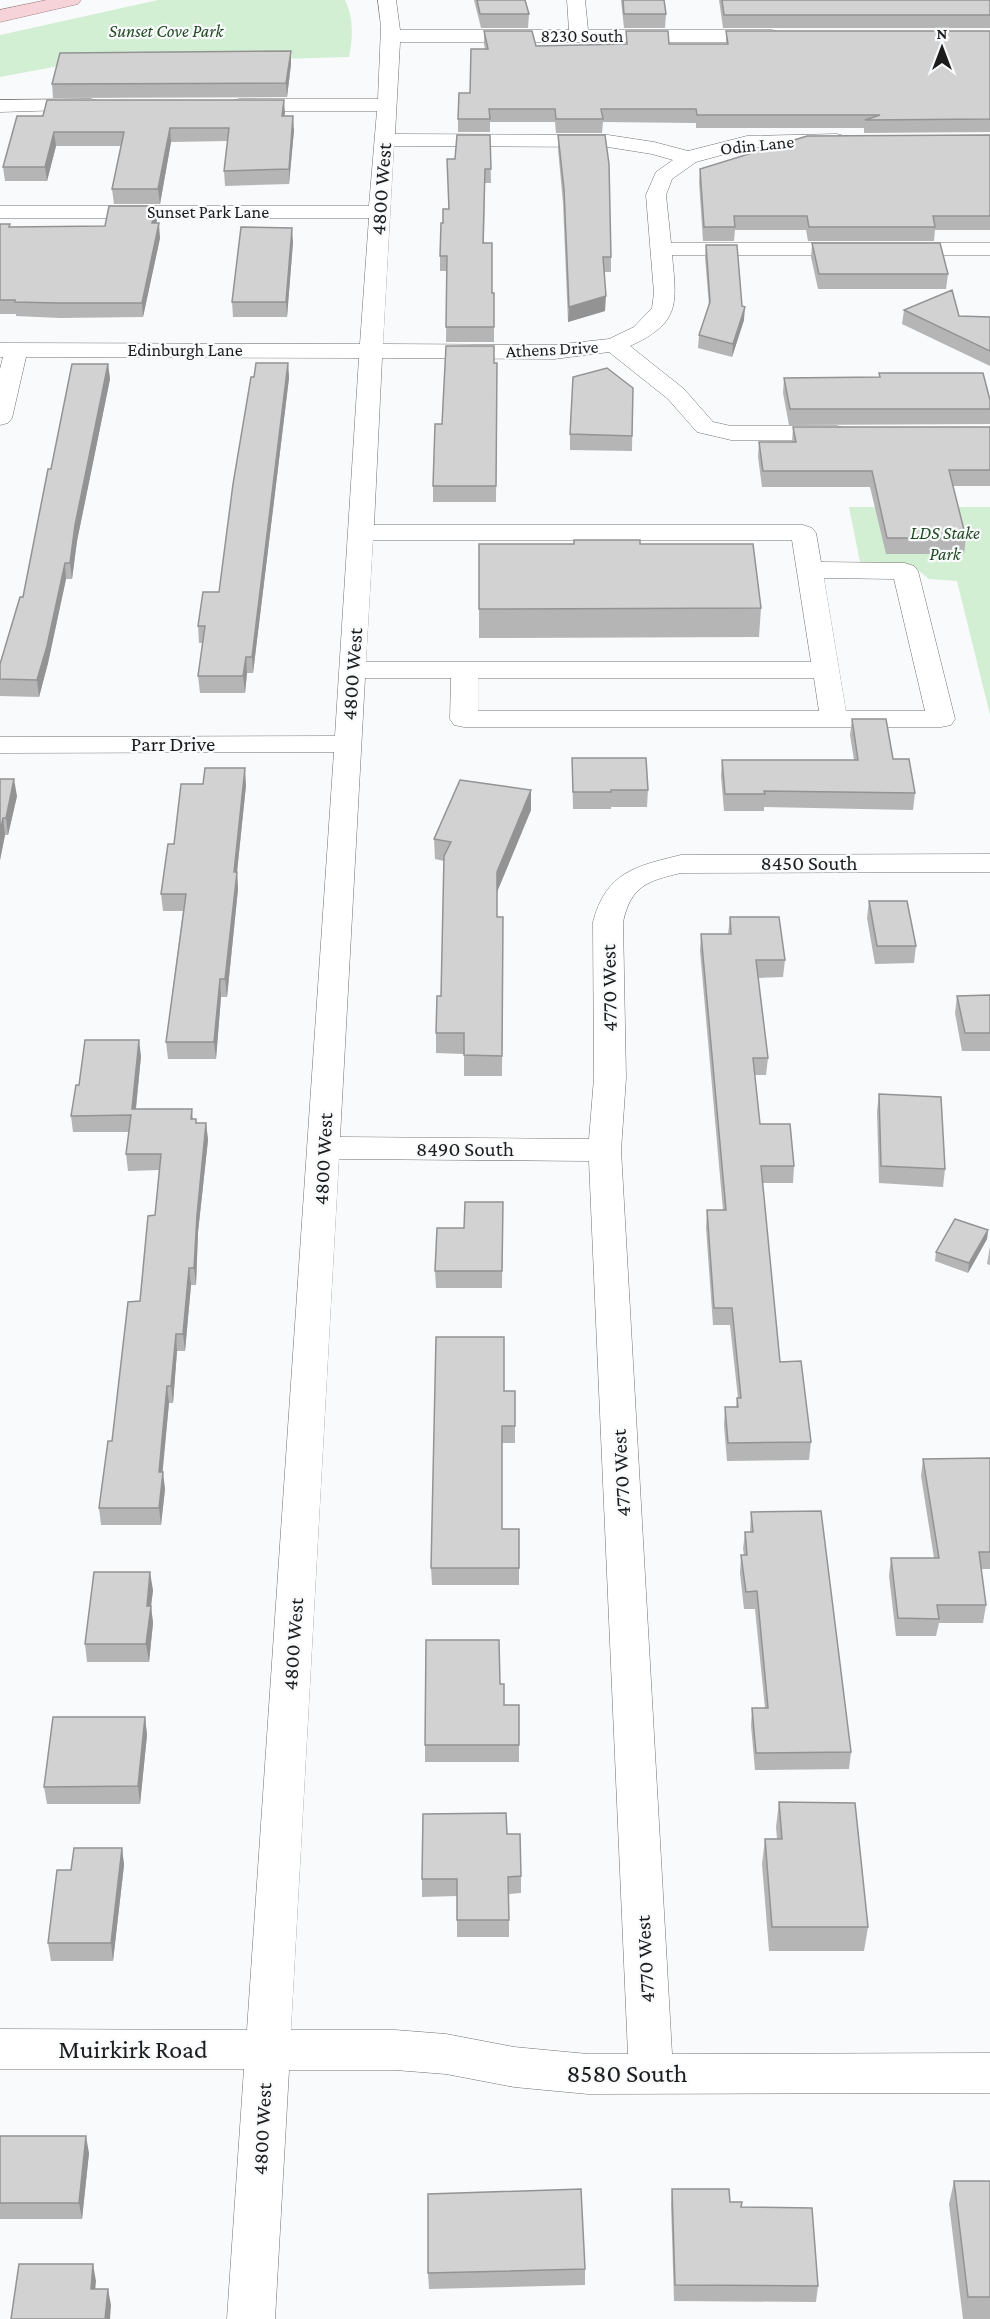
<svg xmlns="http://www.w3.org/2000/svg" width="990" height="2319" font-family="'Crimson Pro',serif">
<rect width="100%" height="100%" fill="#f9fafb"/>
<path fill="#d3efd3" d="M158 0H345C354 18 353 38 349 57L64 65 0 77V35Z
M849 507H990V715L957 581 929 579 918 570 897 563 860 562Z"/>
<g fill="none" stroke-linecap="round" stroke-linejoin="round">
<defs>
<path id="minor" d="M378 0H396L400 30H569L567 0H585L588 30H772L779 32 781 36 779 40 772 42H400L395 134 608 135 654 142 688 151 747 136 837 134 844 136 847 140 844 144 747 148 696 162 672 179 666 195 671 243H990V255H672C677 305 680 323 630 346L684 389 713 422 731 426H837L845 428 849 433 845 438 837 440H731L697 432 668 399 609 352 554 359 382 358 374 525H803L812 528 816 533 821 562 905 563 914 566 918 571 955 719 951 725 941 727H464L454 725 450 719 451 678H365L340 1137 589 1139 594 1078 593 922C606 872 636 866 681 855L990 854V872L681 873C647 881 631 886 623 922L626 1078 621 1150 672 2054 990 2053V2093L588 2094 514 2087 446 2074 395 2070H289L275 2319H227L244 2069H0V2029L247 2030 334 752 0 753V737L335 736 359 358 26 357 12 418 8 423 0 425V369L3 357H0V343L360 344 369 218H0V206H369L377 111H239L232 109 229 105 232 101 239 99H378L381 27ZM394 146 608 147 652 154 673 160 656 172 646 195 654 293 652 308 634 327 609 339 554 345 383 344ZM373 540H792L811 662H366ZM824 578 894 579 925 711H846ZM478 678H814L819 711H478ZM339 1159 589 1161 628 2054H588L514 2047 446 2034 395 2030H291Z
M91 99 98 101 101 105 98 109 0 112V100Z"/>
<path id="major" d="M47 0H81L78 4 0 22V10Z"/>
</defs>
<use href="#minor" stroke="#717172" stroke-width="1"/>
<use href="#major" stroke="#a58087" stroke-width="1"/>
<use href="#minor" fill="#fff" fill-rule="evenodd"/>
<use href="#major" fill="#f5d3d9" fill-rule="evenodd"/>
</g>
<path fill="#b5b5b5" d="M474 0H525L529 14 528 28H481Z
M621 0H664L666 14 665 28H624Z
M719 0H990V28H723Z
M484 31 536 46 626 44V31L669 44H726V31H990V132L864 133V128H696V123L603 122 602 133H556L555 122H490V132H458V119L470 93 485 49 484 44Z
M291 51V64L287 97 53 98 52 84Z
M284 100V116L294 130 289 184 225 186 224 171 228 141 171 142 160 204H114L112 189 121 146H56L47 181H5L3 167 43 116Z
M490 135 491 183H485L484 243 492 293H494V342H446L447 271H440V256L443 223 448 209 455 159Z
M558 135 611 257V272H604L605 311 568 322 563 203 558 149Z
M990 135V230H935L934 241H808L806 230H735L734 241H703L699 182 700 169Z
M157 220 156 223 160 238 143 317 60 318 16 316V314H0V224L10 227 105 226Z
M293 242 287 317H233L232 302Z
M812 243 948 274 946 289H818L811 257Z
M706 245 744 320 732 357 698 348 699 335 709 306 705 257Z
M904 310 959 316 990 317V366L902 324Z
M288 363 289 378 253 673H247L245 693H200L198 676 203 643H199L198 626 219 592 254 377Z
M494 363H497L496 502H433V486L442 424Z
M108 364 110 379 77 541 72 579H66L48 663 39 697 0 696V664L23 597 51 469Z
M879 373 990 400V424L789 425 783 393 784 378 879 377Z
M633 388 632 451 570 450V434Z
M793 427H990V486H953L966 538 964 554H886L870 487H762L758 457 759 442H792Z
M479 544H640L761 608 759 637 479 638Z
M852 719 893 759 915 793 913 810 764 807V811H724L721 776 722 760H854L850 735Z
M572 758 648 790 647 807H611V809H573Z
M0 779 17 796 8 835H5L0 860Z
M246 785 237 872 238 889 227 997H221L216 1059H168L166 1042 183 911H163L161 894Z
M531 810 497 892V917H503L502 1076H464V1054L436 1053V1033L441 996 444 861 435 859 434 839Z
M869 901 916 946 914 963 875 964 867 918Z
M730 917 785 960 783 977 758 978 768 1058 766 1075H755L760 1124 794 1166 793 1183H762L780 1362 811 1442 809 1460 727 1461 724 1425 725 1407H736L737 1398H738L730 1325H713L706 1228 707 1210H723L700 951 701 934H728Z
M990 995V1051H962L955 1013 957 996Z
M141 1056 136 1109H192L193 1119H196V1123H206L208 1140 198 1232 196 1285H191L185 1351H177L173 1403H169L162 1472 165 1489 161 1525H101L99 1508 140 1301 155 1215 159 1170 128 1171 126 1154 129 1132H73L71 1116 79 1085Z
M879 1094 945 1169 943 1187 879 1183 877 1112Z
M503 1202 502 1288H436L435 1271 464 1228Z
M988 1230 987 1239 968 1273 935 1261 936 1252Z
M990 1246V1265L987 1264Z
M504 1391H515V1443H502V1529H519V1585H432L431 1568Z
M990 1458V1569H981L986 1605 983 1623H939L936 1636H896L889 1576 891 1558H934L921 1476 923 1459Z
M751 1512 851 1752 849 1769 755 1770 751 1726 752 1708H765L755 1609H744L740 1573 741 1555H744L743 1549 745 1532H750Z
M153 1590 151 1606 153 1623 149 1662H87L85 1644Z
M500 1684 504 1705H519V1762H425V1745Z
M145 1717 147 1735 140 1804H47L44 1787Z
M779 1802 868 1927 864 1951H769L762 1864 765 1839H777L776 1827Z
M507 1834 521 1876V1893L509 1894V1937H457V1896L422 1897V1879Z
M122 1848 124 1865 113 1961H51L48 1943Z
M0 2136 89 2153 82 2219H0Z
M954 2181H990V2319H963L949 2204Z
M672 2189 730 2202 741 2207 818 2286 816 2302 674 2301 671 2205Z
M585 2269V2285L429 2289 428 2273Z"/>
<path fill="#939394" d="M291 51V64L287 97 286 83Z
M284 100 285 113 282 130V116Z
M293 116 294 130 289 184V169Z
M170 128 171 142 160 204 158 189Z
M54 132 56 146 47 181 45 167Z
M155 206 157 220 153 238 152 223Z
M159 223 160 238 143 317 142 303Z
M292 228 293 242 287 317 286 302Z
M606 296 605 311 568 322 569 307Z
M745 307 744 320 732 357 733 344Z
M288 363 289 378 253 673 252 657Z
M108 364 110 379 77 541 72 579 70 563 75 525Z
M65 563 66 579 48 663 39 697 37 680Z
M246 657 247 673 245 693 243 676Z
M245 768 246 785 237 872 238 889 227 997 225 979 234 872Z
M14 779 17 796 8 835 6 818Z
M531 790V810L497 892V872Z
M3 818 5 835 0 860V832Z
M220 979 221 997 216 1059 214 1042Z
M139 1040 141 1056 134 1126 132 1109Z
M206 1123 208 1140 198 1232 196 1285 194 1268 197 1215Z
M988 1230 987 1239 968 1273 969 1263Z
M189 1268 191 1285 185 1351 183 1334Z
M176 1334 177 1351 173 1403 171 1386Z
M167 1386 169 1403 161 1489 159 1472Z
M163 1472 165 1489 161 1525 159 1508Z
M150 1572 153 1590 151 1606 153 1623 149 1662 146 1644 147 1606Z
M145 1717 147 1735 140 1804 138 1786Z
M122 1848 124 1865 113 1961 111 1943Z
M86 2136 89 2153 82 2219 79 2203Z
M93 2264 96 2281 94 2305 91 2289Z
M108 2289 111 2305 110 2319H105Z"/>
<path fill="#d2d2d3" stroke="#939394" stroke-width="1.5" d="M477 0H525L529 14H480Z
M623 0H664L666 14H624Z
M722 0H990V15H724Z
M484 31H532L536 46 627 44 626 31H668L669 44H728L726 31H990V119L865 120 880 115H697L696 109H601L603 119H556L555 109H489L490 119H458L459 93H470L471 49H488Z
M291 51 286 83 52 84 60 53Z
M47 100H284L282 116H293L289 169 224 171 229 128H170L158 189H112L124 132H54L45 167H3L17 116H43Z
M457 135H490L491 169H485L483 243H492V293H494V327H446L447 256H440L441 223H443V209H449L447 159H455Z
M558 135H605L609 164 611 257H603L606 296 569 307 564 189Z
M990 135V216H933L935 227H809L807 216H734L735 227H704L700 169 807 136Z
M109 206H155L152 223H159L142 303H58L15 302V300H0V224H10L9 227 105 226Z
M241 227 292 228 286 302H232Z
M812 243H940L948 274H819Z
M706 245H737L742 306 745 307 733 344 699 335 710 302Z
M952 290 959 316 990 317V351L904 310Z
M446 346H494V363H497L496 486H433L435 424H442Z
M256 363H288L252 657H246L243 676H198L205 626H198L203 592H219L233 484 251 377H254Z
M72 364H108L75 525 70 563H65L47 646 37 680 0 679V664L20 597H23L48 469H51Z
M607 368 633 388 632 436 570 434 573 377Z
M879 373H983L990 400V409H790L784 378 880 377Z
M793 427H990V470H949L966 538H887L872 471H763L759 442H796Z
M574 540H640V544H753L761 608 479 609V544H574Z
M852 719H886L893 759H909L915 793 764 791 765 794H725L722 760H858Z
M572 758H646L648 790H611V792H573Z
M205 768H245L234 872H237L225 979H220L214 1042H166L186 894H161L168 844H174L181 784H203Z
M0 779H14L6 818H3L0 832Z
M460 780 531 790 497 872V917H503L502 1056 464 1055V1033H436L437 996H441L444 856 451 842 434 839Z
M869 901H907L916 946H877Z
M730 917H779L785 960H756L768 1058H753L760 1124H790L794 1166H761L780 1362 801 1361 811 1442 728 1443 725 1407H738L737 1398H741L732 1308H714L707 1210H726L701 934H731Z
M990 995V1033H965L957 996Z
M85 1040H139L132 1109H192L191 1119H196V1123H206L197 1215 194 1268H189L183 1334H176L171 1386H167L159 1472H163L159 1508H99L108 1441H112L128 1302 140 1301 148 1216 155 1215 161 1154H126L131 1115 71 1116 76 1085H79Z
M879 1094 941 1097 945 1169 881 1166Z
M465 1202H503L502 1271H435L437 1228H464Z
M955 1219 988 1230 969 1263 936 1252Z
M436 1337H504V1391H515V1426H502V1529H519V1568H431Z
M990 1458V1552H979L986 1605H937L939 1619 898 1618 891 1558H939L923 1459Z
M821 1511 851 1752 756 1753 752 1708H768L757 1591 746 1592 741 1555H747L745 1532H753L751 1512Z
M94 1572H150L147 1606H151L146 1644H85Z
M426 1640H499L500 1684H504V1705H519V1745H425Z
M53 1717H145L138 1786 44 1787Z
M779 1802 855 1803 868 1927H772L765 1839H782Z
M506 1813 507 1834H520L521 1876 508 1877 509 1920H457V1879H422L423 1814Z
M74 1848H122L111 1943H48L57 1870H71Z
M0 2136H86L79 2203H0Z
M954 2181H990V2297H968Z
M581 2189 585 2269 428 2273V2194Z
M672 2189H729L730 2202H742L741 2207 812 2208 818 2286 675 2285Z
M19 2264H93L91 2289H108L105 2319H11Z"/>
<g text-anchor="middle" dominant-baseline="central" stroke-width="4.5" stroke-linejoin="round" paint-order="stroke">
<g font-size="18" font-style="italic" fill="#214923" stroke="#f9fafb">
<text x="166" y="31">Sunset Cove Park</text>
<text x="945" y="533">LDS Stake<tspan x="945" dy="21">Park</tspan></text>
</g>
<g font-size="18" fill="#1c1c1d" stroke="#f9fafb">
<text x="582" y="36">8230 South</text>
<text transform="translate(757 145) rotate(-6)">Odin Lane</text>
<text x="208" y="212">Sunset Park Lane</text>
<text transform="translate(552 349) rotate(-3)">Athens Drive</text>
<text x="185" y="350">Edinburgh Lane</text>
</g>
<g font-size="21" fill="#1c1c1d" stroke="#f9fafb">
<text transform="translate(381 189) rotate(-86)">4800 West</text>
<text transform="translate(352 674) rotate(-86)">4800 West</text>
<text x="173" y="744">Parr Drive</text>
<text x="809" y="863">8450 South</text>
<text transform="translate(609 988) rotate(-91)">4770 West</text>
<text x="465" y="1149">8490 South</text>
<text transform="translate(323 1159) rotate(-87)">4800 West</text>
<text transform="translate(621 1473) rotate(-93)">4770 West</text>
<text transform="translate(293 1644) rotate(-86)">4800 West</text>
<text transform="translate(645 1959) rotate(-93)">4770 West</text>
<text transform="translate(262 2129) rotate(-87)">4800 West</text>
</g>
<g font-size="26" fill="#1c1c1d" stroke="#f9fafb">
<text x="133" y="2049">Muirkirk Road</text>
<text x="627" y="2073">8580 South</text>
</g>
</g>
<g transform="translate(942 48)" stroke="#f9fafb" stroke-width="4.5" paint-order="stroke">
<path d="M0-4.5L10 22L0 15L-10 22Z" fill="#1c1c1d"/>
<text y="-9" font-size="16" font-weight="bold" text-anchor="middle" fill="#1c1c1d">N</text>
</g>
</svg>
